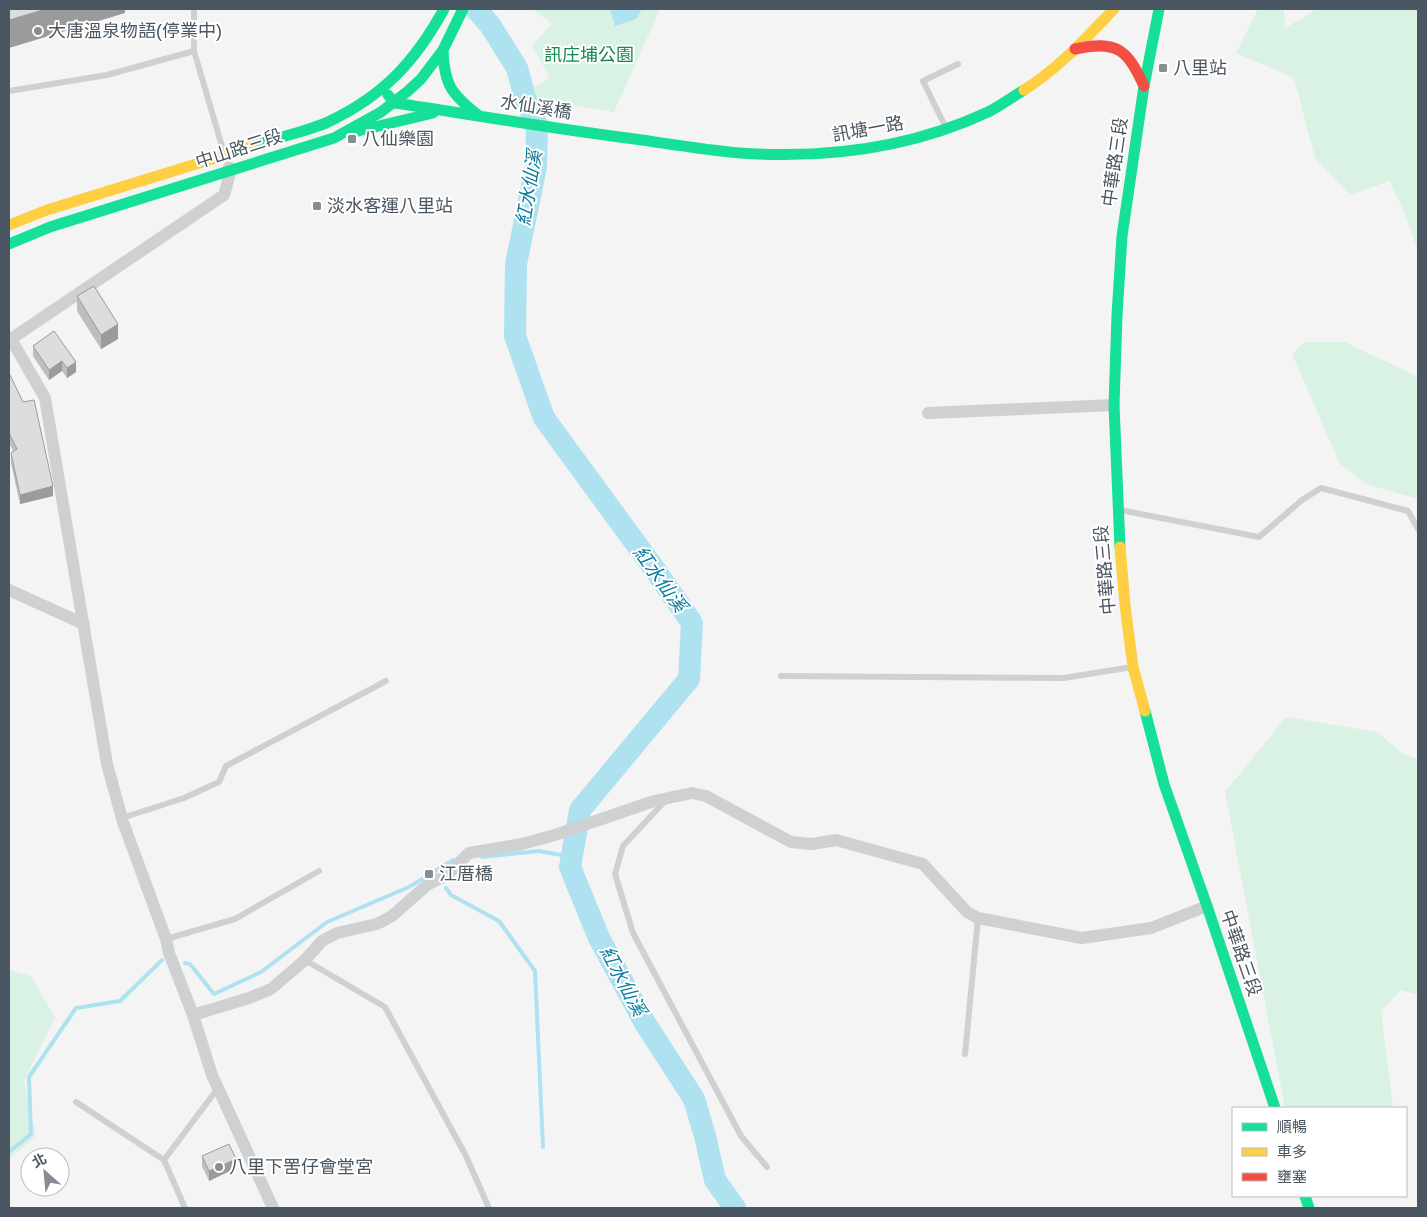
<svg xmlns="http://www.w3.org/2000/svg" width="1427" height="1217" font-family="Arial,'Noto Sans TC',sans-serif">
<rect width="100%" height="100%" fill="#f4f4f4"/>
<path fill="#d9f2e3" d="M532 9H660L614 112 531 98 528 90 550 78 532 46 552 24Z
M1258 9H1284L1285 28 1314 11 1313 9H1418V252L1404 211 1389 181 1351 195 1315 158 1294 78 1236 53Z
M1304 342H1345L1418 377V499L1366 484 1340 464 1292 354Z
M1286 717 1377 732 1403 754 1418 759V995L1401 990 1381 1011 1393 1106 1391 1108H1285L1225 792Z
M9 970 31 976 55 1018 24 1081 36 1136 9 1159Z"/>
<path fill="#aee2f0" d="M610 9H642L636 19 615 26Z"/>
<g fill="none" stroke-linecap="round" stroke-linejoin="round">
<path stroke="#aee2f0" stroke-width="4" d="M482 857 539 851 572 857
M446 888 451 895 499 921 535 971 543 1147
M185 963 190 964 214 994 261 972 327 922 409 887 453 860
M9 1152 31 1134 29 1077 76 1008 120 1001 162 960"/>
<path stroke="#aee2f0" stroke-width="22" d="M476 9 490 25 517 68 525 98 537 125 536 167 516 264 515 336 544 418 653 567 692 623 689 679 580 810 570 867 599 938 645 1023 694 1099 705 1136 715 1180 735 1208"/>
<path stroke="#ced0d2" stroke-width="6" d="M194 9V51L224 153
M9 91 107 75 194 51
M946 128 923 81 958 64
M1120 510 1259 537 1302 500 1321 488 1408 511 1418 529
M781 676 1064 678 1132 667
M666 800 623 846 615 874 633 933 741 1136 767 1167
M122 818 184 798 219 782 226 766 386 681
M166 939 235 919 319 871
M305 960 385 1007 466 1156 489 1208
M965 1054 978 918
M76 1102 164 1160 218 1088
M164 1160 185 1208"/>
<path stroke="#ced0d2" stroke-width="12" d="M229 167 231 170 224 195 11 339 45 398 107 764 123 822 166 939 169 953 193 1015 212 1075 273 1208
M928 413 1114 405
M9 590 84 624
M193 1015 249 998 271 989 305 960 322 941 337 933 377 924 392 916 427 885 447 875 469 853 522 844 555 835 654 801 692 793 706 796 791 842 812 844 836 840 923 864 967 912 978 918 1082 938 1151 928 1207 906"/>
<path stroke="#16e098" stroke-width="11" d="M443 50C444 84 451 94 478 115
M388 95 395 103C475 115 555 129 635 139 670 144 705 150 740 153 825 159 911 148 988 112 1000 106 1012 97 1024 90
M354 132 433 113
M251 147C268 141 285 136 303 131 311 128 320 126 328 122 383 96 415 62 444 9
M9 244 50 227 334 138 381 112 408 91 421 79 443 50 463 9
M1120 547 1114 405 1117 315 1122 236 1144 86 1159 9
M1145 711 1164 784 1207 906 1275 1108
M1305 1196 1309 1208"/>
<path stroke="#ffcf43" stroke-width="11" d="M1024 90C1058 69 1086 38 1114 9
M9 225 47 210 251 147
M1120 547 1125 605 1133 667 1145 711"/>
<path stroke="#f24e42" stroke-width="11" d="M1075 49C1117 40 1127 49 1144 86"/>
</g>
<path fill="#bebebf" d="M77 296 118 339 101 349 77 311Z
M54 331 76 372 67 378 62 371 49 380 33 356V346Z
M9 373 53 496 20 504 11 463V453L13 451 9 443Z
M202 1156 236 1168 209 1181 202 1166Z"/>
<path fill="#9b9b9b" d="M46 9H125V13L9 48V20Z
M118 324V339L101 349V335Z
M62 361V371L49 380V370Z
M76 362V372L67 378V368Z
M53 486V496L20 504V495Z
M236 1159V1168L209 1181V1171Z"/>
<path fill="#ddddde" stroke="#9b9b9b" d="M9 9H46L9 20Z
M94 286 118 324 101 335 77 296Z
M54 331 76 362 67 368 62 361 49 370 33 346Z
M9 373 23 402 34 400 53 486 20 495 11 453 17 449 9 433Z
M229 1144 236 1159 209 1171 202 1156Z"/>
<g fill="#868d94" stroke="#fff" stroke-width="2">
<circle cx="38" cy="31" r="5"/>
<rect x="1158" y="63" width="10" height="10" rx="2.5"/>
<rect x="347" y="134" width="10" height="10" rx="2.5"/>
<rect x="312" y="201" width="10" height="10" rx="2.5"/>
<rect x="424" y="869" width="10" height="10" rx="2.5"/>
<circle cx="219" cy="1167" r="5"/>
</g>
<g text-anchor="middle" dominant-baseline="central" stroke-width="4" stroke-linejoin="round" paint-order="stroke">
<g font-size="18" fill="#4a5661" stroke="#fff" text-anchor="start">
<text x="48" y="31">大唐溫泉物語(停業中)</text>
<text x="1173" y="68">八里站</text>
<text x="362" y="139">八仙樂園</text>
<text x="327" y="206">淡水客運八里站</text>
<text x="439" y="874">江厝橋</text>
<text x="229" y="1167">八里下罟仔會堂宮</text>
</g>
<g font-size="18" fill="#17864f" stroke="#fff">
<text x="589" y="55">訊庄埔公園</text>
</g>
<g font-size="18" fill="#4a5661" stroke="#fff">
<text transform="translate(536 107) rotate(9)">水仙溪橋</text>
<text transform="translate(868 129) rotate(-10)">訊塘一路</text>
<text transform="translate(239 149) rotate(-18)">中山路三段</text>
<text transform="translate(1115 162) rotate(-82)">中華路三段</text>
<text transform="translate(1105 570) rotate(-95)">中華路三段</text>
<text transform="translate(1241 953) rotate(71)">中華路三段</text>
</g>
<g font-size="19" font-style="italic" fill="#0c7c9b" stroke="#fff">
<text transform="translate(529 188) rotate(-81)">紅水仙溪</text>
<text transform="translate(660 579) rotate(54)">紅水仙溪</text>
<text transform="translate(623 981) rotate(62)">紅水仙溪</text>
</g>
</g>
<rect width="1427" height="1217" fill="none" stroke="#4a5661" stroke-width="20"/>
<rect x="1232" y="1107" width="175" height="90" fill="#ffffff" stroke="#b7bbc0"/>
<rect x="1242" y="1123" width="25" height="8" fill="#16e098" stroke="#b7bbc0"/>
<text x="1277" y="1132" font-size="15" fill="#4a5661">順暢</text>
<rect x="1242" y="1148" width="25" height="8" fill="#ffcf43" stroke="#b7bbc0"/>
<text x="1277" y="1157" font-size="15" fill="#4a5661">車多</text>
<rect x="1242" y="1173" width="25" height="8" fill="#f24e42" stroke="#b7bbc0"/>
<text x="1277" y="1182" font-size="15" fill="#4a5661">壅塞</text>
<g transform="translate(45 1172) rotate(333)"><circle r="24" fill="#ffffff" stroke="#b7bbc0"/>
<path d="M0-4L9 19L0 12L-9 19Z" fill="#868d94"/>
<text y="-8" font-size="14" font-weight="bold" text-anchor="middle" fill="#4a5661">北</text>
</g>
</svg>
